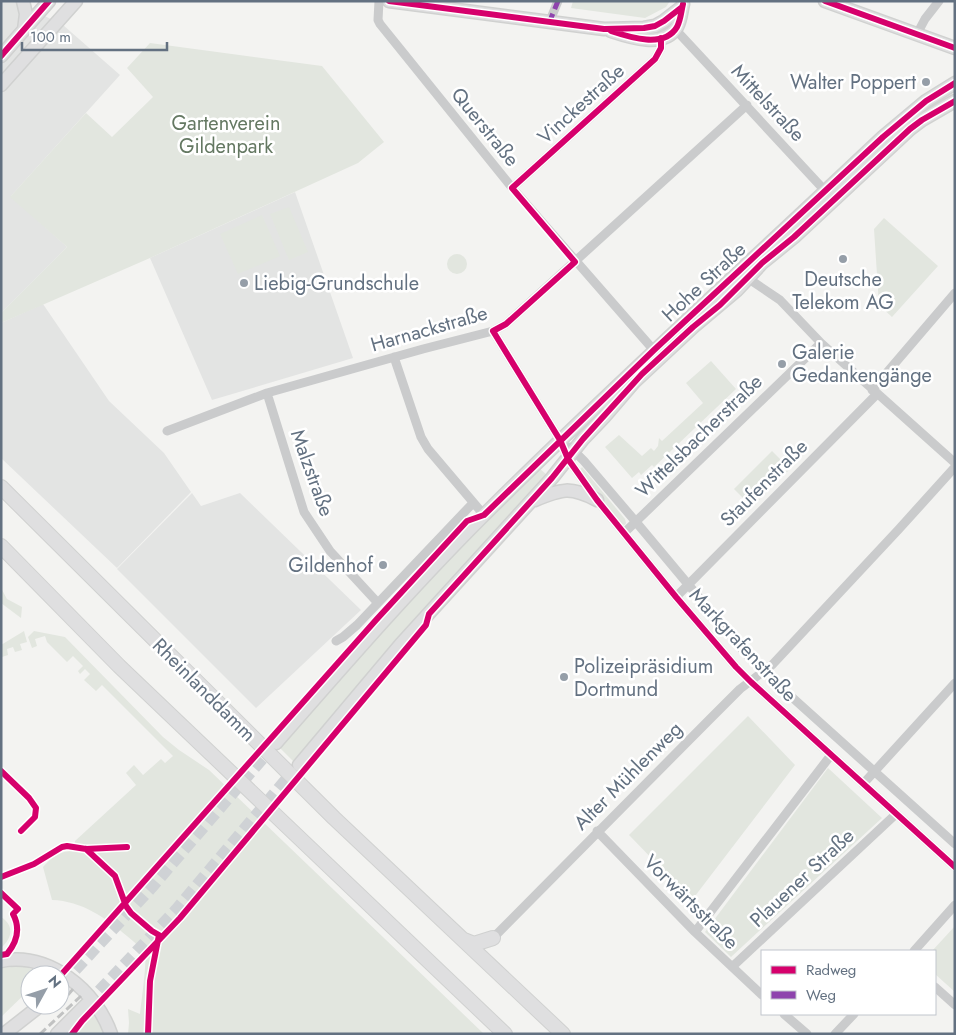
<svg xmlns="http://www.w3.org/2000/svg" width="956" height="1035" font-family="Jost,sans-serif">
<rect width="100%" height="100%" fill="#f3f3f1"/>
<path fill="#e3e4e3" d="M1 1H14L63 25 120 75 11 196 67 247 1 313Z
M295 192 353 358 212 400 150 258Z
M43 304 109 401 164 453 191 492 117 568 1 458V323Z
M192 493 201 506 240 493 361 610 256 708 117 569Z"/>
<path fill="#e2e6df" d="M573 1H670L666 7 645 18 571 8Z
M150 43 322 66 384 142 358 163 150 258 1 323V313L67 247 10 197 86 113 112 137 153 97 127 68Z
M289 207 308 252 289 260 270 214Z
M262 215 280 256 238 274 220 234Z
M884 218 938 266 892 317 879 305 874 229Z
M447 264a10 10 0 1 1 20 0a10 10 0 1 1-20 0Z
M711 361 736 389 654 467 652 465 641 475 639 472 632 478 605 447 619 435 642 456 651 448 654 451 658 446 659 438 662 441 703 403 686 383Z
M772 451 790 469 752 507 734 489Z
M582 467 625 519 626 523 625 525 620 524 580 470Z
M539 468 547 475 293 761 279 747 446 561Z
M1 588 7 599 22 607 21 618 1 603Z
M24 631 27 642 20 644 22 650 15 652 13 647 7 649 8 655 2 657 1 645Z
M34 631 65 637 163 737 179 750 209 770 484 1034H128L129 1023 128 1009 140 1014C141 1005 147 961 145 956 142 948 134 942 127 936 106 918 82 901 52 900L43 867C52 857 59 851 74 851L75 841 136 785 126 773 134 765 143 775 161 759 165 763 173 756 102 685 96 691 84 680 90 674 85 669 80 674 78 671 83 666 73 656 67 662 47 642 45 636 35 639 37 646 32 648 28 637Z
M748 716 795 765 692 900 629 835Z
M828 768 882 818 731 957 705 932Z
M1 917C15 926 12 938 1 948Z
M955 926V992L935 974V951H932Z
M22 966 45 973 43 975H30V989L1 1017V968Z
M93 1012 106 1034H74Z"/>
<g fill="none" stroke-linecap="round" stroke-linejoin="round">
<path stroke="#cfd2d5" stroke-width="12" stroke-dasharray="12 6" stroke-linecap="butt" d="M63 983 151 888 274 745
M87 1004 176 910 296 768"/>
<defs>
<path id="secondary" d="M23 1 26 14 24 30
M389 1 604 29 644 28 655 26 664 21 682 7
M825 1 955 48
M611 31C629 37 664 49 677 27 681 19 681 12 683 4
M1 56 49 1
M1 85 76 1
M535 500C562 489 570 486 597 500
M276 743C346 663 416 582 492 507 619 381 753 260 883 137L926 101 955 83
M299 765 400 645 552 478 583 439 604 417 634 382 693 327 737 290 762 263 794 237 910 129 922 120 955 101
M1 961C49 952 96 990 111 1034
M4 1034 41 1005
M57 1034 87 1004"/>
<path id="primary" d="M1 487 334 818 563 1034
M1 546 119 666 505 1034
M464 940 474 944 493 938"/>
</defs>
<use href="#secondary" stroke="#d0d1d0" stroke-width="15"/>
<use href="#primary" stroke="#d0d1d0" stroke-width="16"/>
<path stroke="#cacbcc" stroke-width="9" d="M379 1 378 20 380 24 514 190 658 355
M549 23 558 1
M675 29 828 194
M917 34 925 19 939 1
M512 188 655 59 661 48V38
M743 275 780 300 821 343 955 463
M493 331 560 440 568 459 597 500 676 597 736 667 751 682 955 867
M394 357 421 437 428 449 484 515
M872 390 955 293
M267 393 304 512 330 551 377 602
M167 431 267 393 423 349 493 331 506 324 747 105
M570 447 584 461 636 522 748 656 764 672 955 844
M624 533 821 343
M676 597 877 394
M336 641 343 637 357 625 473 503
M863 784 955 683
M597 831 695 932 762 995
M695 932 831 755
M493 938 710 719 740 689 772 665 899 529 955 467
M914 951 955 905
M732 967 896 814
M935 987 955 1005
M784 1014 807 1034
M835 1034 854 1014"/>
<use href="#secondary" stroke="#dfdfe0" stroke-width="12"/>
<use href="#primary" stroke="#dfdfe0" stroke-width="14"/>
<path stroke="#c1c2c2" stroke-width="3" stroke-dasharray="8 4" stroke-linecap="butt" d="M60 1004 73 989
M40 1034 81 996"/>
<path stroke="#8e44ad" stroke-width="5" stroke-dasharray="10 5" stroke-linecap="butt" d="M549 23 558 1"/>
<defs>
<path id="cycleway" d="M389 1 604 29 644 28 655 26 664 21 682 7
M825 1 955 48
M611 31C629 37 664 49 677 27 681 19 681 12 683 4
M661 38V48L655 59 512 188 575 262 506 324 493 331 560 440 568 459 597 500 676 597 736 667 751 682 955 867
M1 56 49 1
M1 771 29 798 36 808 35 817 21 831
M86 849 115 876 126 906 131 913 152 931 159 935 150 981 148 1034
M1 877 34 864 62 847 67 846 86 849 127 847
M1 893 18 909 13 914C21 929 17 942 7 954L1 955
M60 976 376 620 467 521 484 515 654 350 883 137 926 101 955 83
M72 1034 82 1021 180 918 426 625 429 614 552 478 583 439 642 374 693 327 720 305 762 263 794 237 910 129 922 120 955 101"/>
</defs>
<use href="#cycleway" stroke="#fff" stroke-width="9"/>
<use href="#cycleway" stroke="#d6006c" stroke-width="6"/>
</g>
<g fill="#959ea8" stroke="#fff" stroke-width="2">
<circle cx="926" cy="82" r="5"/>
<circle cx="843" cy="259" r="5"/>
<circle cx="244" cy="283" r="5"/>
<circle cx="782" cy="364" r="5"/>
<circle cx="383" cy="565" r="5"/>
<circle cx="564" cy="677" r="5"/>
</g>
<g text-anchor="middle" dominant-baseline="central" stroke-width="5" stroke-linejoin="round" paint-order="stroke">
<g font-size="20" fill="#637181" stroke="#fff" text-anchor="start">
<text x="916" y="82" text-anchor="end">Walter Poppert</text>
<text x="843" y="279" text-anchor="middle">Deutsche<tspan x="843" dy="23">Telekom AG</tspan></text>
<text x="254" y="283">Liebig-Grundschule</text>
<text x="792" y="352">Galerie<tspan x="792" dy="23">Gedankengänge</tspan></text>
<text x="373" y="565" text-anchor="end">Gildenhof</text>
<text x="574" y="666">Polizeipräsidium<tspan x="574" dy="23">Dortmund</tspan></text>
</g>
<g font-size="20" fill="#637181" stroke="#fff">
<text transform="translate(768 103) rotate(47)">Mittelstraße</text>
<text transform="translate(581 104) rotate(-42)">Vinckestraße</text>
<text transform="translate(485 127) rotate(51)">Querstraße</text>
<text transform="translate(704 282) rotate(-43)">Hohe Straße</text>
<text transform="translate(429 329) rotate(-16)">Harnackstraße</text>
<text transform="translate(699 436) rotate(-44)">Wittelsbacherstraße</text>
<text transform="translate(312 473) rotate(70)">Malzstraße</text>
<text transform="translate(764 483) rotate(-45)">Staufenstraße</text>
<text transform="translate(743 645) rotate(47)">Markgrafenstraße</text>
<text transform="translate(204 690) rotate(45)">Rheinlanddamm</text>
<text transform="translate(628 776) rotate(-45)">Alter Mühlenweg</text>
<text transform="translate(802 878) rotate(-43)">Plauener Straße</text>
<text transform="translate(691 902) rotate(45)">Vorwärtsstraße</text>
</g>
<g font-size="20" fill="#647862" stroke="#fff">
<text x="226" y="123">Gartenverein<tspan x="226" dy="23">Gildenpark</tspan></text>
</g>
</g>
<rect width="956" height="1035" fill="none" stroke="#637181" stroke-width="5"/>
<rect x="761" y="950" width="175" height="65" fill="#ffffff" stroke="#c1c6cd"/>
<rect x="771" y="966" width="25" height="8" fill="#d6006c" stroke="#c1c6cd"/>
<text x="806" y="975" font-size="15" fill="#637181">Radweg</text>
<rect x="771" y="991" width="25" height="8" fill="#8e44ad" stroke="#c1c6cd"/>
<text x="806" y="1000" font-size="15" fill="#637181">Weg</text>
<g transform="translate(45 990) rotate(50)"><circle r="24" fill="#ffffff" stroke="#c1c6cd"/>
<path d="M0-4L9 19L0 12L-9 19Z" fill="#959ea8"/>
<text y="-8" font-size="14" font-weight="bold" text-anchor="middle" fill="#637181">N</text>
</g>
<path d="M22 42v8h145v-8" fill="none" stroke="#637181" stroke-width="2.5"/>
<text x="30" y="42" font-size="15" fill="#637181" stroke="#ffffff" stroke-width="4" paint-order="stroke">100 m</text>
</svg>
